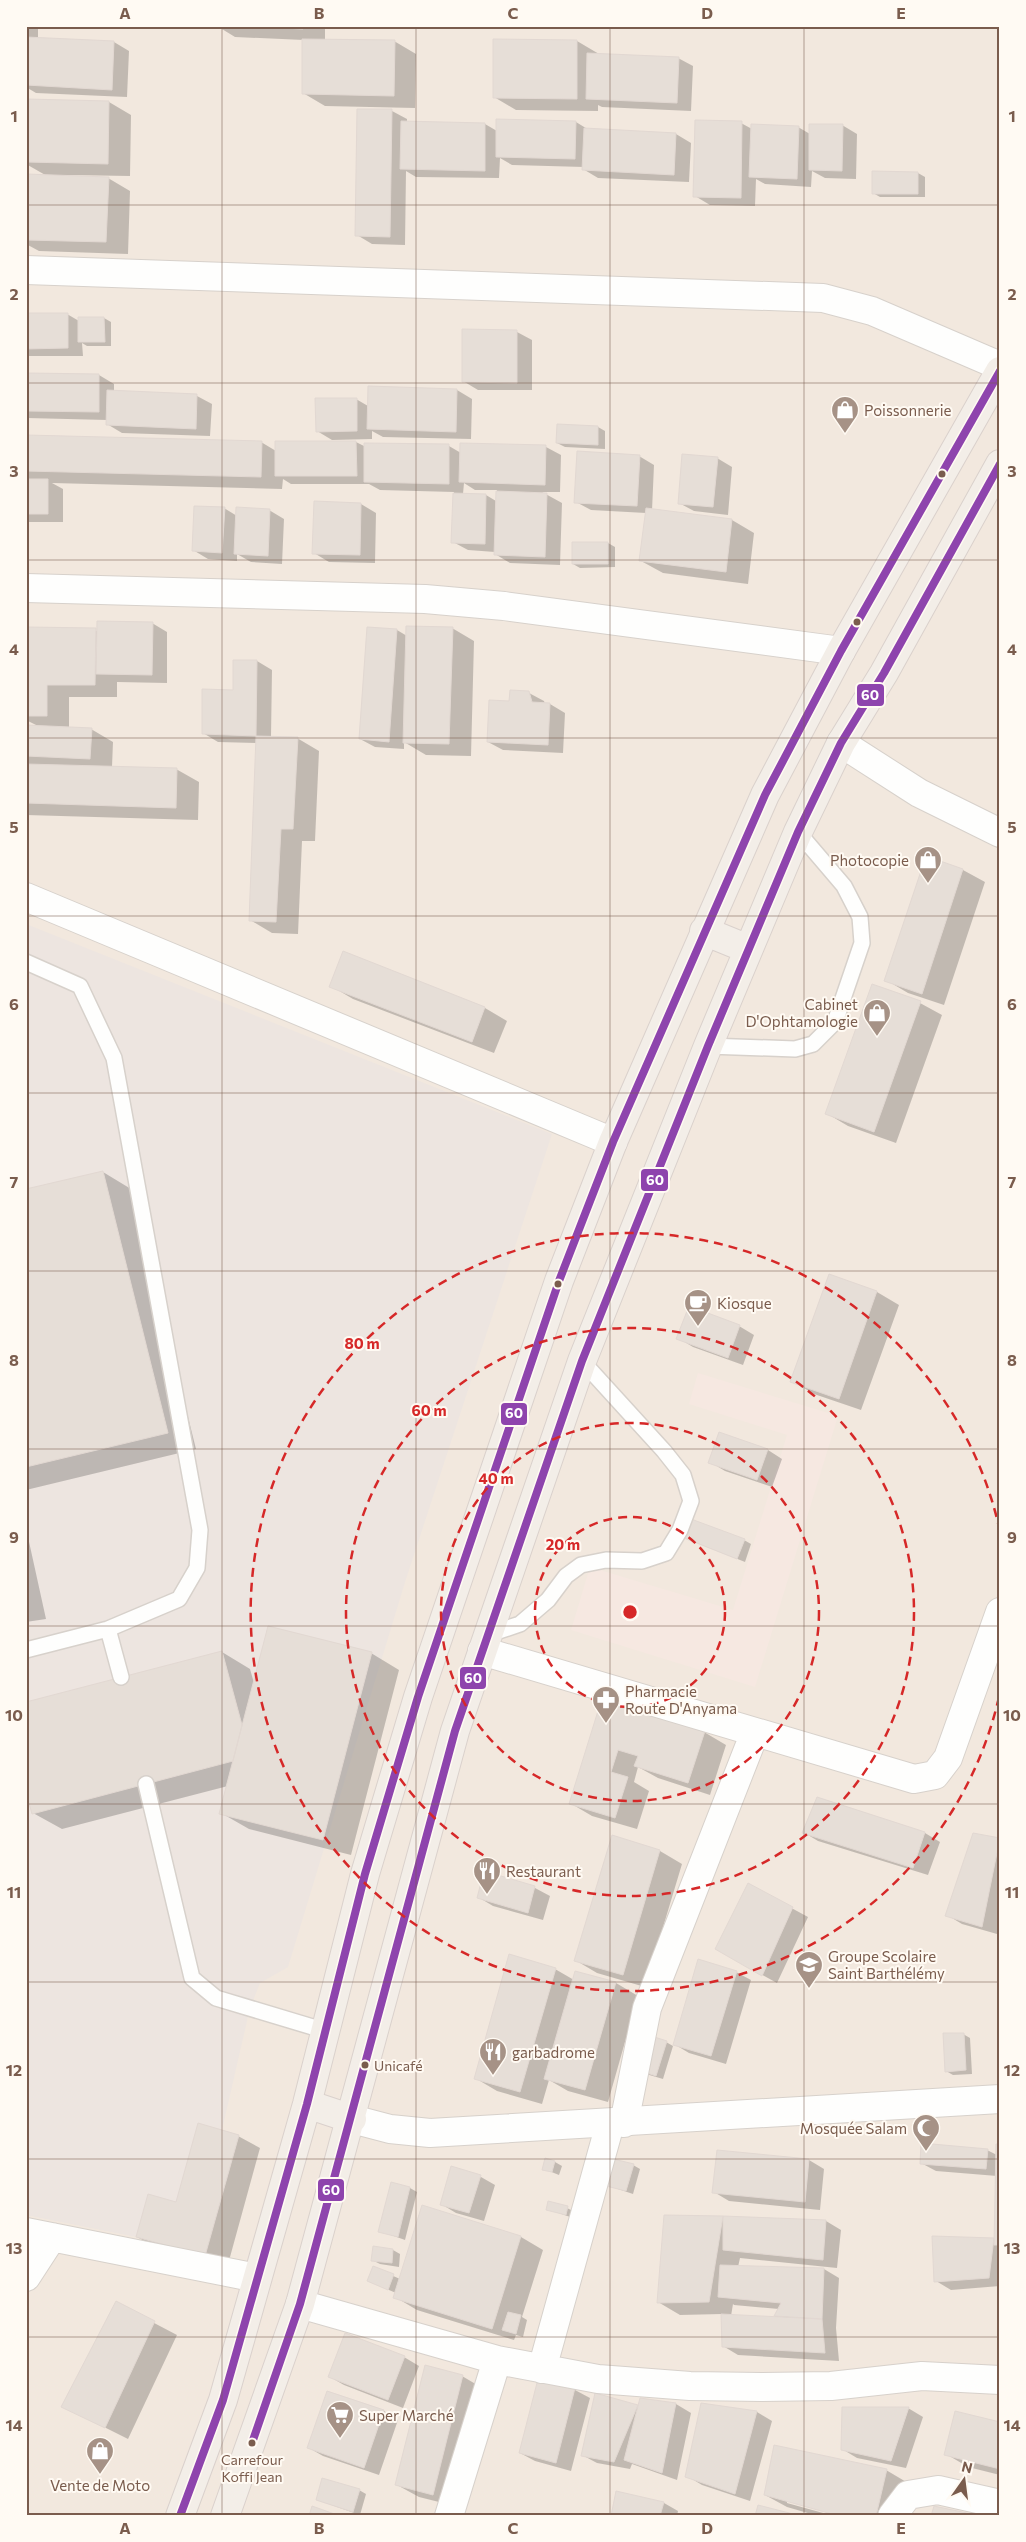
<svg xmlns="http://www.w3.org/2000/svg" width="1026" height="2542" font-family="Commissioner,sans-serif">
<rect width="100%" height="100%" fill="#f9f5f0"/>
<path fill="#f2e8de" d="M26 26H1000V2516H26Z"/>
<path fill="#f6e8e1" d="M698 1373 838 1416 755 1687 571 1630 590 1567 733 1610 787 1435 689 1404Z"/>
<path fill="#ede5e0" d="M26 924 552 1134 406 1579 288 1967 260 1983 250 2008 222 2130 239 2135 205 2256 136 2237 26 2215Z"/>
<path fill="#0003" fill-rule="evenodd" d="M26 26H38V39L114 42 129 51 127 97 36 93 26 87Z
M217 26H325V40L394 41 416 54 415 108 325 106 303 93 304 40 235 37Z
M629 26H696V28Z
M577 41 599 54 678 58 693 66 691 111 602 107 598 105V111L516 110 494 97Z
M26 101 109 102 131 115 130 176 68 175V177L108 178 130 191 128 254 39 251 26 244V176H47L26 164Z
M359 110 392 111 407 119V122L485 124 497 131 576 122 589 130 676 134 691 143 689 182 598 178 583 169 584 167 512 165 500 158 499 178 416 177 406 171 405 245 372 244 357 235Z
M741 123 752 129 798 127 810 134 842 125 857 134 856 179 825 178 812 171 811 187 765 184 756 179 755 206 710 205 695 196Z
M918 173 925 177V197H880L873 193Z
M67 314 79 321V318H104L111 322V346H87L82 343 83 356H26V315Z
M517 332 532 340V390H478L463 381Z
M26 374 99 375 114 384V392L197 396 212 404 210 436 122 433 107 424V420L27 418Z
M369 388 457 390 472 399 471 439 383 437 372 431V439L332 440 317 431 356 399 368 406Z
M598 427 605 431V449L565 447 557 443Z
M26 436 261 442 276 451 356 442 366 447V444L449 446 461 453V444L546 447 561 455 560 492H542L562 503 560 565 510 563 495 554V552L468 550 453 542 454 492 380 490 369 484H291L283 479 282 489 52 483 63 489V522H26ZM464 483 475 490H497L496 501 486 495 463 494Z
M639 456 654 465 652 511 732 520 754 533 748 584 663 573 641 561 646 513 591 510 576 502Z
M717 458 732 467 728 515 694 511 679 503Z
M315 502 361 504 376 513 375 563 329 562 314 553Z
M224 508 237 516 269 510 284 519 282 564 251 562 237 554V561L208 559 193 550Z
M608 543 615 547V567L580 568 573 564Z
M152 623 167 632V683L117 682V697H69V728L91 729 113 742 112 767 176 769 199 782 198 820 26 815V726H38L26 720V628L98 631Z
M368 628 397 630 407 636 452 628 474 641 471 756 426 755 404 742V749L375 747 360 739Z
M257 661 272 670 271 737 297 738 319 751 315 841H302L298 934 272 933 250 920 257 743 218 742 203 733Z
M529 693 544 701 545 704H550L565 713 563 753 503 750 488 742 510 702Z
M963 870 985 882 944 1005 908 993 886 980Z
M344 953 485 1008 507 1021 494 1053 353 999 331 986Z
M920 1003 942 1015 896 1143 848 1126 826 1113Z
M103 1172 131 1189 196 1449 26 1490V1191Z
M829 1275 877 1292 899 1305 861 1410 814 1394 792 1381Z
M739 1326 754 1335 743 1365 693 1347 678 1338Z
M768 1450 782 1459 772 1487 725 1471 710 1462Z
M26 1528 46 1619 26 1622Z
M685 1538 744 1540 751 1544 745 1562Z
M222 1652 250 1669 254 1683 371 1653 399 1670 351 1855 249 1829 221 1813 228 1786 62 1829 33 1813Z
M603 1700 704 1732 726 1745 710 1795 658 1778 638 1767 634 1782 649 1791 637 1829 592 1816 570 1803Z
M818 1798 925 1833 940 1842 928 1875 818 1841 803 1832Z
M974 1834 1000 1840V1923L997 1934 962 1924 947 1915Z
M613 1837 660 1851 682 1864 645 1987 597 1973 575 1960Z
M485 1873 535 1888 550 1896 543 1920 493 1906 478 1897Z
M749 1885 808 1917 777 1983 716 1949Z
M555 1969 574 1980 576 1972 616 1983 638 1996 608 2102 568 2091 549 2080 542 2104 497 2091 475 2078Z
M736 1972 751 1980 726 2064 689 2053 674 2044Z
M963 2034 970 2038 972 2074 953 2075 946 2071Z
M666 2042 673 2046 663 2079 646 2074Z
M238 2136 260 2148 227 2268 159 2249 137 2237 177 2203Z
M1000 2145V2286L951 2290 936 2281 933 2237 995 2239 997 2176 936 2171 921 2163 987 2150 997 2155Z
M718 2151 809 2160 824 2169 820 2210 729 2201 714 2192Z
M555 2162 562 2166 559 2175 544 2169Z
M633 2165 640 2169 633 2194 603 2184Z
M452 2168 481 2177 495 2185 484 2221 456 2213 441 2204Z
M410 2188 417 2192 405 2240 380 2231Z
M567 2208 575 2212 573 2218 547 2209Z
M665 2216 826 2221 841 2230 837 2268 740 2258 738 2267 824 2269 839 2278 836 2328 839 2361 738 2355 723 2346 722 2314 680 2315 658 2302ZM733 2304 734 2305 779 2309 774 2318 731 2316Z
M521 2237 543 2250 522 2317 527 2320 523 2337 516 2335 514 2340 417 2310 395 2297 396 2293 368 2281 373 2267 400 2279Z
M393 2250 400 2254 399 2267 380 2264 372 2260Z
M116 2303 177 2335 128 2439 62 2406Z
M404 2357 419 2366 403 2408 344 2385 330 2377Z
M462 2376 484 2389 455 2506 419 2497 397 2485Z
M539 2380 575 2390 590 2398 571 2471 535 2461 520 2453Z
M328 2392 384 2411 398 2420 379 2475 323 2456 309 2448Z
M596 2394 639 2407 676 2404 691 2413 677 2480 632 2464 630 2469 597 2463 582 2455Z
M702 2404 757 2412 772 2421 750 2501 702 2485 687 2476Z
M908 2408 923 2417 906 2468 857 2458 842 2449Z
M1000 2423V2475L968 2467 946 2454Z
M886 2470 908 2483 901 2516H844L787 2500V2503L834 2516H818L787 2507 765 2495Z
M359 2490 366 2494 360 2515 317 2500Z
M664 2503 678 2511 677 2516H612Z"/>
<path fill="#e6ded7" stroke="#e2d8d2" d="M244 26H303V29Z
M26 37 114 41 112 90 26 85Z
M302 39 395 40 394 96 302 94Z
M493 39 577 40V99L493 98Z
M587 53 679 57 677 103 586 99Z
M26 99 109 101 108 164 26 162Z
M357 109H392L390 237 355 236Z
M496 119 576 121 575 159 496 157Z
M695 120 742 121 741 198 693 197Z
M401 121 485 123V171L400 169Z
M751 124 799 126 797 179 749 177Z
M809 124H843L842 171 809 170Z
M584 128 676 133 674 175 582 170Z
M872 171 918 172V194H872Z
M26 174 109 177 106 242 26 240Z
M26 313H68V348L26 349Z
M78 317H104L105 342H78Z
M462 329 517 330V383L462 382Z
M26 373 99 374V412L26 411Z
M368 386 457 389 456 432 367 429Z
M107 390 197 394 196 429 106 425Z
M315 398H357V431L316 432Z
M557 424 598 426V445L556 443Z
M26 435 262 441 261 477 26 471Z
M275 441H356L357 476H275Z
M364 443 449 444V484L364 482Z
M460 443 546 445 545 485 459 482Z
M577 451 640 455 637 506 574 503Z
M682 454 718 457 713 507 678 504Z
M26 479H48V514H26Z
M496 491 547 493 545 557 494 555Z
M453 493 486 494 485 544 451 543Z
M314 501 361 503 360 555 312 554Z
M194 506 225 507 222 553 192 551Z
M236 507 270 509 268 556 234 554Z
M646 508 732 519 726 572 639 561Z
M572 542H608V564H572Z
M97 621 153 622 152 675 96 674Z
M406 626 453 627 449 744 403 743Z
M26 627 96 628 95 685H47V716H26Z
M367 627 397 629 389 742 359 739Z
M233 660H257L256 736 202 734V689L233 690Z
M510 690 529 691 532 702 550 703 548 745 487 742 489 700 509 701Z
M26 725 92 728 90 759 26 756Z
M256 736 298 737 293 829H281L276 922 249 921Z
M26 764 177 768 176 808 26 803Z
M926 856 963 869 922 994 884 981Z
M343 951 485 1007 472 1042 329 987Z
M872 984 921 1001 874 1132 825 1114Z
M103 1171 168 1433 26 1467V1189Z
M829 1274 877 1291 839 1399 790 1382Z
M689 1306 740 1325 728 1358 676 1339Z
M719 1432 768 1449 757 1480 708 1463Z
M691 1519 745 1539 737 1559 684 1538Z
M268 1626 372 1652 323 1840 219 1814Z
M222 1651 242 1725 233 1761 32 1814 26 1792V1702Z
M602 1698 705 1731 688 1783 634 1766 638 1756 618 1750 611 1772 628 1777 615 1818 569 1804Z
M817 1797 925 1832 913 1868 802 1833Z
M973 1833 1000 1838 982 1927 945 1916Z
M612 1835 660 1850 623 1975 574 1961Z
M484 1871 535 1886 528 1913 477 1898Z
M748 1883 793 1907 762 1976 715 1949Z
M509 1954 556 1968 520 2092 474 2079Z
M698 1959 737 1971 711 2056 673 2045Z
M575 1971 616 1982 585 2090 544 2079Z
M943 2033H964L966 2070 945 2072Z
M648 2035 667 2041 656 2076 638 2070Z
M198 2123 239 2135 205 2256 136 2237 148 2194 176 2202Z
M921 2143 988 2149 986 2169 920 2164Z
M996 2144H1000V2245H994Z
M717 2150 809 2159 805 2202 712 2193Z
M545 2158 555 2161 552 2172 542 2170Z
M609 2158 634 2164 626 2191 602 2185Z
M451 2166 481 2175 469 2213 440 2205Z
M391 2182 410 2187 398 2237 378 2232Z
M548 2201 568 2206 566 2215 546 2210Z
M422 2205 521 2236 492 2329 393 2298Z
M664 2215 723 2216 709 2302 657 2303Z
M723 2216 826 2220 823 2260 723 2250Z
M932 2236 994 2238 989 2278 934 2282Z
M373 2246 393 2249 392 2263 371 2261Z
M720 2265 824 2268 822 2319 774 2316 781 2303 718 2297Z
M373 2266 394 2274 388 2290 367 2281Z
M116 2301 155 2321 105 2428 61 2407Z
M508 2312 521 2315 516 2334 502 2330Z
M721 2314 822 2319 825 2353 722 2347Z
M345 2333 405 2356 388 2400 328 2377Z
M425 2365 463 2375 433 2495 395 2485Z
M538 2379 575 2388 556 2463 519 2453Z
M327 2391 384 2410 364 2468 307 2448Z
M595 2393 638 2405 614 2462 581 2456Z
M640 2398 676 2403 662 2473 624 2460Z
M701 2403 757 2411 735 2494 685 2477Z
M842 2407H909L891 2461 841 2450Z
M955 2411 1000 2422V2469L944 2455Z
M774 2445 887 2469 876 2516H839L764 2495Z
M322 2478 360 2489 353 2512 316 2500Z
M616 2491 664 2502 660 2516H611Z
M758 2505 801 2516H755Z
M312 2506 340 2516H309Z
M934 2506 981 2516H931Z"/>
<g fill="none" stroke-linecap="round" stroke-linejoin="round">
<defs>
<path id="service" d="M26 962 80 986 114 1058 200 1530 197 1568 179 1599 108 1629 26 1650
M708 1046 795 1049 813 1044 835 1022 862 943 860 917 844 886 798 832
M108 1629 121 1677
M487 1635 520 1624 548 1600 566 1576 581 1565 606 1560 642 1561 666 1553 680 1530 691 1501 683 1475 664 1451 582 1361
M146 1784 192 1978 216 1998 326 2031"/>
<path id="minor" d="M26 270 823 298 872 311 1000 366
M26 588 425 599 504 606 841 651
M841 743 919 793 1000 833
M26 897 613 1142
M482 1651 914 1779 935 1775 948 1758 1000 1612
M624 2123 647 2008 755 1732
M26 2232 257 2278
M26 2277 52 2237
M300 2304 497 2360 598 2379 690 2386 762 2387 831 2386 922 2376 1000 2380
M542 2369 610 2124
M449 2516 497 2360
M892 2516 908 2495 938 2490 1000 2504"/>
<path id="tertiary" d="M352 2119 390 2129 430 2133 1000 2099"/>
<path id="primary" d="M704 931 748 949
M307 2104 352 2119
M180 2516 223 2400 307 2104 365 1874 418 1697 559 1281 613 1142 765 795 841 651 1000 371
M225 2516 300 2304 455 1731 582 1361 708 1046 798 832 841 743 884 673 1000 464"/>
</defs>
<use href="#service" stroke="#d7d1cb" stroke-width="18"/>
<use href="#minor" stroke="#d7d1cb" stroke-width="30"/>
<use href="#tertiary" stroke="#d7d1cb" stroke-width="30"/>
<use href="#primary" stroke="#dad1cc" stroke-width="30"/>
<use href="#service" stroke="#fefefd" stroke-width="15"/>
<use href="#minor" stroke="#fefefd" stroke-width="28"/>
<use href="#tertiary" stroke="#fefefd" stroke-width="28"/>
<use href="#primary" stroke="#f3eee8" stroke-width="28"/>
<defs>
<path id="bus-1" d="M252 2443 300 2304 455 1731 582 1361 708 1046 798 832 841 743 884 673 1000 464
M180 2516 223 2400 307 2104 365 1874 418 1697 559 1281 613 1142 765 795 841 651 1000 371"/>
</defs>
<use href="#bus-1" stroke="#fffaf3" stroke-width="11"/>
<use href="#bus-1" stroke="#8e44ad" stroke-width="8"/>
</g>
<path fill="none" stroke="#7a5c4d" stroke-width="1" stroke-opacity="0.55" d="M222 26V2516M416 26V2516M610 26V2516M804 26V2516M26 205H1000M26 383H1000M26 560H1000M26 738H1000M26 916H1000M26 1093H1000M26 1271H1000M26 1449H1000M26 1626H1000M26 1804H1000M26 1982H1000M26 2159H1000M26 2337H1000"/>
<g fill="none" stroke="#d62828" stroke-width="2.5" stroke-dasharray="9 6">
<circle cx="630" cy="1612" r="95"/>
<circle cx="630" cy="1612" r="189"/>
<circle cx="630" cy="1612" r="284"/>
<path d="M999 1697A379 379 0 1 1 999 1527"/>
</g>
<defs>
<symbol id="shop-pin" viewBox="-11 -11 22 30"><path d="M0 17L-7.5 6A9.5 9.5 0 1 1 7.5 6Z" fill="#a69286" stroke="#fffaf3"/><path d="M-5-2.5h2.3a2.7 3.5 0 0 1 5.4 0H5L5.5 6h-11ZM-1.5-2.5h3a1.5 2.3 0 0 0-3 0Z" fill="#fff"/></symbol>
<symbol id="cafe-pin" viewBox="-11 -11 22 30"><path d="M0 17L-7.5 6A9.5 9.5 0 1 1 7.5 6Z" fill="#a69286" stroke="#fffaf3"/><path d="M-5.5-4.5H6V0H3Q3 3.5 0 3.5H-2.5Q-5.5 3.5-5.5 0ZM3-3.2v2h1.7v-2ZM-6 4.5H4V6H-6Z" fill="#fff"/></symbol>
<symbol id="pharmacy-pin" viewBox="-11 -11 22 30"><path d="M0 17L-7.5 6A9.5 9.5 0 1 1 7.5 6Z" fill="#a69286" stroke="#fffaf3"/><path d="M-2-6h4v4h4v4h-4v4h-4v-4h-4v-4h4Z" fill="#fff"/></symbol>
<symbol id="restaurant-pin" viewBox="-11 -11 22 30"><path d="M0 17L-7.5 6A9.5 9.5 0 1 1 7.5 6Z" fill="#a69286" stroke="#fffaf3"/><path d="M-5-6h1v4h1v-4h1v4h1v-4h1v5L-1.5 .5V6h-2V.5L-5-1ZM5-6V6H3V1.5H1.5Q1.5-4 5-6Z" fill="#fff"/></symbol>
<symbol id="school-pin" viewBox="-11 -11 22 30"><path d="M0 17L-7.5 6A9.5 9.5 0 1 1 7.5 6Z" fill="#a69286" stroke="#fffaf3"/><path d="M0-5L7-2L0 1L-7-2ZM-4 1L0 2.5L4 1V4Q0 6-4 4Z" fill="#fff"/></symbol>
<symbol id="mosque-pin" viewBox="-11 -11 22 30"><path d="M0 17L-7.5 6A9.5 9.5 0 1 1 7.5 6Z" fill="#a69286" stroke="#fffaf3"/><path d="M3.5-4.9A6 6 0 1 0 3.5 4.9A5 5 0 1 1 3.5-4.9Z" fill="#fff"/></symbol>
<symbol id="supermarket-pin" viewBox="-11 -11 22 30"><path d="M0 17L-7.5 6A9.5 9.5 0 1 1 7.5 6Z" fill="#a69286" stroke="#fffaf3"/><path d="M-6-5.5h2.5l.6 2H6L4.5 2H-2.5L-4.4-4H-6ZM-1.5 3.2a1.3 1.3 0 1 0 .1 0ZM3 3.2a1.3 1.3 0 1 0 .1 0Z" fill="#fff"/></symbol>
</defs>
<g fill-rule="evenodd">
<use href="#shop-pin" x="829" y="394" width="32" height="43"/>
<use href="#shop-pin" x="912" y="844" width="32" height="43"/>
<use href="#shop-pin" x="861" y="997" width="32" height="43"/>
<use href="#cafe-pin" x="682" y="1287" width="32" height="43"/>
<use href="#pharmacy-pin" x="590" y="1684" width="32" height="43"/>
<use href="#restaurant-pin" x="471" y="1855" width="32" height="43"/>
<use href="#school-pin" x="793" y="1949" width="32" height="43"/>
<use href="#restaurant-pin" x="477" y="2036" width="32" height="43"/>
<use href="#mosque-pin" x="910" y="2112" width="32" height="43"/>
<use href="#supermarket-pin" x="324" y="2399" width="32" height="43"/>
<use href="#shop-pin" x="84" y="2435" width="32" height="43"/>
</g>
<g fill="#7a5c4d" stroke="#fffaf3" stroke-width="2">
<circle cx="942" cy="474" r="4.5"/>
<circle cx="857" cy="622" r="4.5"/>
<circle cx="558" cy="1284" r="4.5"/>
<circle cx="365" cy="2065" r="4.5"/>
<circle cx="252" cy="2443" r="4.5"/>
</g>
<g text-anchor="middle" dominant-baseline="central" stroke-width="4" stroke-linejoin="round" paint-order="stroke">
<g font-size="14" fill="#7a5c4d" stroke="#fffaf3" text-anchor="start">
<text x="374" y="2065">Unicafé</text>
<text x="252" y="2459" text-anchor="middle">Carrefour<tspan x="252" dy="17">Koffi Jean</tspan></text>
</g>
<g font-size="15" fill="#7a5c4d" stroke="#fffaf3" text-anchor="start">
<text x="864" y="410">Poissonnerie</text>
<text x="909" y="860" text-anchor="end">Photocopie</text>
<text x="858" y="1004" text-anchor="end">Cabinet<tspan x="858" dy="17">D'Ophtamologie</tspan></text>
<text x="717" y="1303">Kiosque</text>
<text x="625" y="1691">Pharmacie<tspan x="625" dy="17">Route D'Anyama</tspan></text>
<text x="506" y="1871">Restaurant</text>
<text x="828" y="1956">Groupe Scolaire<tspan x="828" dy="17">Saint Barthélémy</tspan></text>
<text x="512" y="2052">garbadrome</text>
<text x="907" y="2128" text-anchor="end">Mosquée Salam</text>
<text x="359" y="2415">Super Marché</text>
<text x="100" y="2485" text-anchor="middle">Vente de Moto</text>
</g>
</g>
<circle cx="630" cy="1612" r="8" fill="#d62828" stroke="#fffaf3" stroke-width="2.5"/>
<g font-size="15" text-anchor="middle" font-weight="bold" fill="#d62828" stroke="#fffaf3" stroke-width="4" stroke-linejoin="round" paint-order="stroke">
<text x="362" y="1349">80 m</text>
<text x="429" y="1416">60 m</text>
<text x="496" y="1484">40 m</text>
<text x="563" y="1550">20 m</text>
</g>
<g stroke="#fffaf3" stroke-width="2">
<rect x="856" y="683" width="29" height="24" rx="5" fill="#8e44ad"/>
<rect x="640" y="1168" width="29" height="24" rx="5" fill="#8e44ad"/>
<rect x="500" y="1402" width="28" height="24" rx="5" fill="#8e44ad"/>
<rect x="459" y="1666" width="28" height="24" rx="5" fill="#8e44ad"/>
<rect x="317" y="2178" width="28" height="24" rx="5" fill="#8e44ad"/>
</g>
<g font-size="14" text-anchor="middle" font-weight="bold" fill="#fff">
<text x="870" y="700">60</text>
<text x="655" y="1185">60</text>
<text x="514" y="1418">60</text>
<text x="473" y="1683">60</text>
<text x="331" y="2195">60</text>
</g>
<rect width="1026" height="2542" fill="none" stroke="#fffaf3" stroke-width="55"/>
<g transform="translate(964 2480) rotate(14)" stroke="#fffaf3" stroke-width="4" paint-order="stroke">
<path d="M0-4L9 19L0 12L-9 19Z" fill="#7a5c4d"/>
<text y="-8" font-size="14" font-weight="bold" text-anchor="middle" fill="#7a5c4d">N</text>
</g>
<rect x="28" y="28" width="970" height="2486" fill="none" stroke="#7a5c4d" stroke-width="2"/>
<g font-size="16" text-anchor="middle" font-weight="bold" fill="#7a5c4d">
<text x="125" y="19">A</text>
<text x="319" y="19">B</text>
<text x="513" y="19">C</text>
<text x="707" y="19">D</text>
<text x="901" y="19">E</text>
<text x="14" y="122">1</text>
<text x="1012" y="122">1</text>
<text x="14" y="300">2</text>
<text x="1012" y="300">2</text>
<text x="14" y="477">3</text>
<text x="1012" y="477">3</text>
<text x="14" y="655">4</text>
<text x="1012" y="655">4</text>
<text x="14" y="833">5</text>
<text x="1012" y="833">5</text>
<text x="14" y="1010">6</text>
<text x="1012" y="1010">6</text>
<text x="14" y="1188">7</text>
<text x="1012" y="1188">7</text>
<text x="14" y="1366">8</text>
<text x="1012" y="1366">8</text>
<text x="14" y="1543">9</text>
<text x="1012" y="1543">9</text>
<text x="14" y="1721">10</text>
<text x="1012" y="1721">10</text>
<text x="14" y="1898">11</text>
<text x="1012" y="1898">11</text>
<text x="14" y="2076">12</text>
<text x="1012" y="2076">12</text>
<text x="14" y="2254">13</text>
<text x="1012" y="2254">13</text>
<text x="14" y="2431">14</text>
<text x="1012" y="2431">14</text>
<text x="125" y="2534">A</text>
<text x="319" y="2534">B</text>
<text x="513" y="2534">C</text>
<text x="707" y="2534">D</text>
<text x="901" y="2534">E</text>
</g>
</svg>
